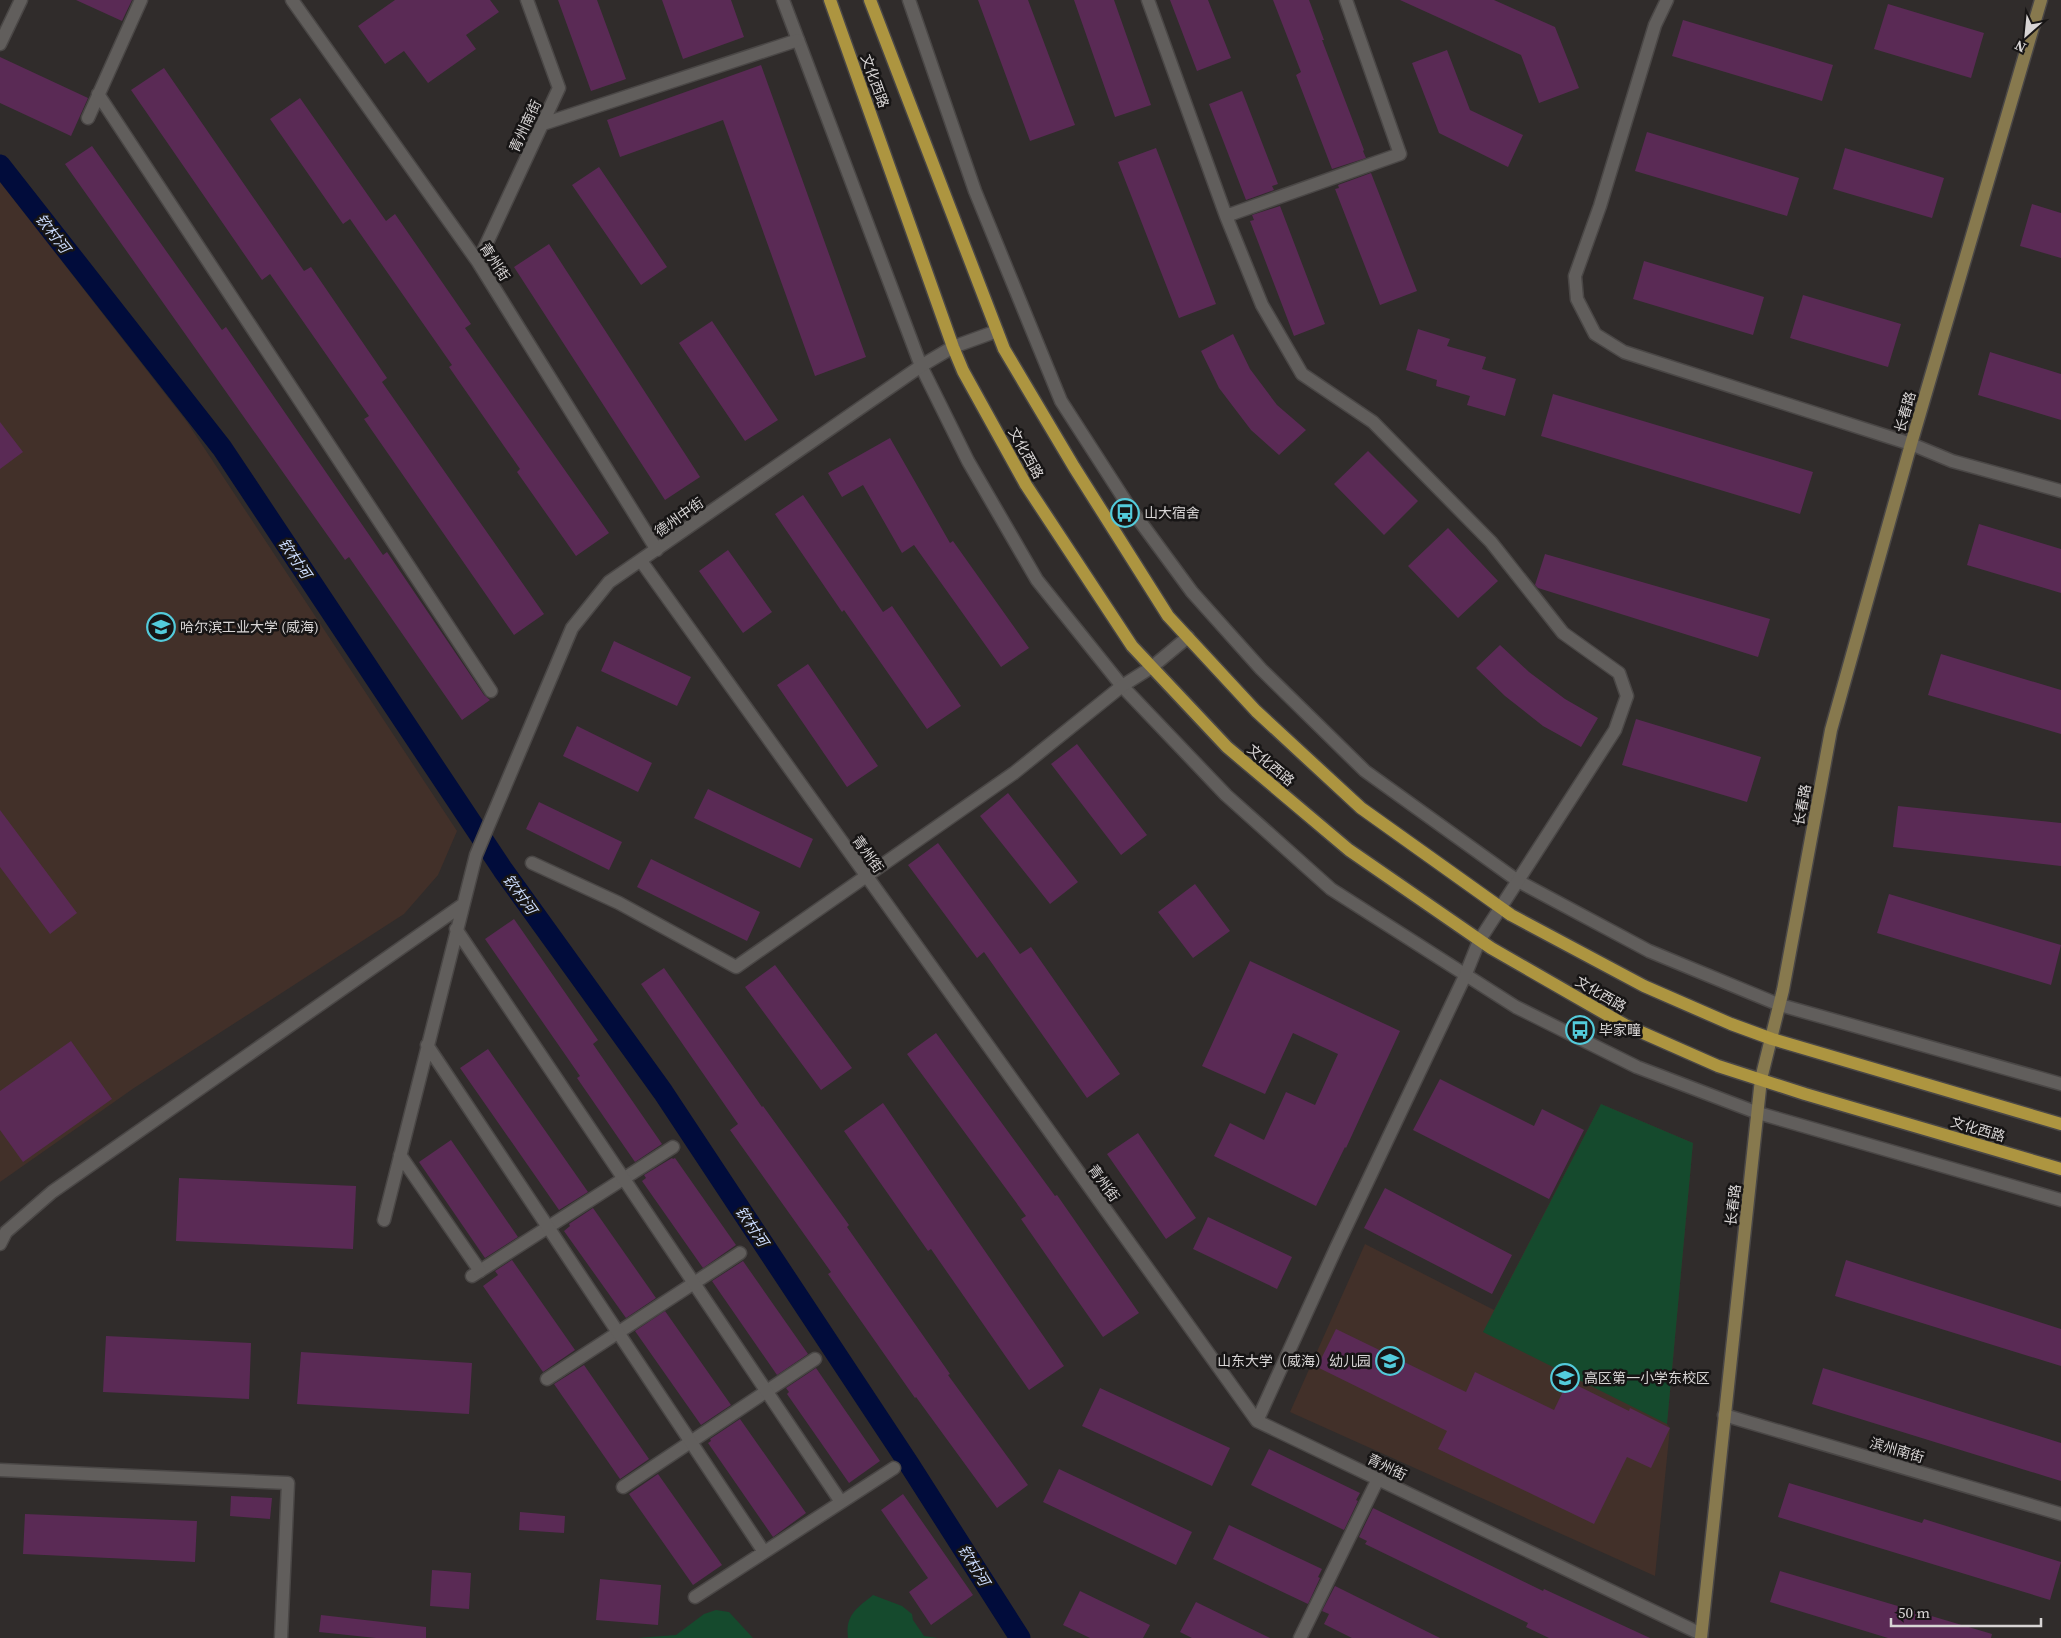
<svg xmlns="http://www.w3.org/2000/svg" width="2061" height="1638" font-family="'Source Serif 4','Noto Sans SC',serif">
<rect width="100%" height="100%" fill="#302c2b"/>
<path fill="#423029" d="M0 182 187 422 457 831 438 875 404 914 134 1088 0 1182Z
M1601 1104 1693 1143 1667 1424 1670 1428 1655 1576 1290 1412 1365 1244 1494 1310Z"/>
<path fill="#154a2d" d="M1601 1104 1693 1143 1667 1424 1483 1332Z
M873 1595 902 1606 912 1614 913 1620 924 1636 938 1638H848C845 1615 857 1608 873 1595Z
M716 1610 729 1612 753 1638H637L676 1635 704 1614Z"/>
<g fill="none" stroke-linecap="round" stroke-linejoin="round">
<path stroke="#010c3b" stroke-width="21" d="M0 165 222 448 503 870 663 1092 909 1464 1020 1638"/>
</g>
<path fill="#5a2a55" d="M76 0H132L122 21Z
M395 0H490L499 12 466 35 476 49 428 83 404 51 385 64 358 26Z
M558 0H597L626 79 591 91Z
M662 0H731L744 37 683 59Z
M978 0H1028L1075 125 1030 141Z
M1074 0H1114L1151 105 1115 117Z
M1170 0H1208L1231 58 1197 71Z
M1273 0H1309L1324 40H1322L1364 150 1363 151 1366 158 1332 169 1296 75 1301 72Z
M1400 0H1494L1555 27 1579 88 1539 103 1521 55Z
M1888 4 1984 33 1971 78 1874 49Z
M1683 20 1833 65 1822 101 1672 56Z
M1447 50 1470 110 1523 135 1508 167 1439 133 1412 63Z
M0 57 88 98 71 136 0 103Z
M761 65 866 357 815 376 723 120 620 157 607 120Z
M164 68 304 271 311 267 387 378 382 382 544 614 514 635 364 419 369 416 270 274 262 280 131 90Z
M1242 91 1278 184 1272 186 1274 190 1246 200 1209 104Z
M300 98 386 221 395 214 471 324 465 328 609 533 576 556 517 472 520 469 449 367 452 365 350 219 343 224 270 119Z
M1647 132 1799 178 1787 216 1635 171Z
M92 146 222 330 226 327 383 555 387 552 484 695 490 700 462 720 349 557 345 560 65 164Z
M1156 148 1216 304 1179 318 1118 162Z
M1845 148 1944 178 1932 218 1833 189Z
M599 167 667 267 641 285 572 185Z
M1371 173 1417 291 1380 305 1335 189 1339 188 1338 185Z
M2032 204 2061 213V258L2020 246Z
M1280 206 1325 324 1294 336 1250 221 1254 220 1252 215Z
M549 244 700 477 665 500 514 267Z
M1644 261 1764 297 1753 335 1633 299Z
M1803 295 1901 324 1888 367 1790 338Z
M712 321 778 420 745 441 679 343Z
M1418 329 1450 339 1447 346 1486 357 1482 369 1516 379 1505 416 1467 405 1470 396 1436 386 1437 380 1406 370Z
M1233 334 1250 369 1277 405 1306 430 1279 455 1251 430 1219 388 1201 351Z
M1990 352 2061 374V420L1978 395Z
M1553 394 1813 472 1800 514 1541 436Z
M0 422 23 452 0 469Z
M890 438 950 543 953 541 1029 648 1001 667 914 545 902 553 863 485 842 497 828 473Z
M1368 451 1418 501 1384 535 1334 484Z
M803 495 883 612 892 606 961 706 927 729 844 610 842 612 775 514Z
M1979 524 2061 549V593L1967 565Z
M1448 528 1498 581 1458 618 1408 566Z
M728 550 772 612 743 633 699 571Z
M1545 554 1770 619 1758 657 1538 588 1535 585Z
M614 641 691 677 677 706 601 671Z
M1500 645 1529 672 1565 699 1598 718 1581 747 1543 726 1505 696 1476 668Z
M1941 654 2061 690V734L1928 695Z
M808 664 878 766 847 787 777 685Z
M1636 719 1761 757 1747 802 1622 765Z
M577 726 652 763 638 792 563 756Z
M1077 744 1147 835 1121 855 1051 764Z
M708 789 813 839 800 868 694 818Z
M1008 793 1078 882 1050 904 980 816Z
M539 802 622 842 609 870 526 829Z
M1898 806 2061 823V866L1893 847Z
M0 810 77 913 50 934 0 867Z
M938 843 1020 954 1031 947 1120 1074 1087 1098 984 952 977 958 908 865Z
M651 859 760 912 747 941 637 887Z
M1195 884 1230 931 1193 958 1158 912Z
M1889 894 2061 945 2051 985 1877 933Z
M514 919 598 1040 593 1044 662 1144 635 1162 577 1078 580 1076 485 939Z
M1250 961 1400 1031 1346 1148 1345 1147 1316 1206 1214 1156 1230 1123 1264 1140 1286 1092 1315 1105 1338 1054 1293 1033 1265 1094 1202 1066Z
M775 965 852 1068 821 1090 745 987Z
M664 968 762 1107 763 1106 849 1225 847 1227 950 1374 948 1375 1028 1485 997 1508 916 1397 915 1398 828 1274 831 1272 730 1130 738 1124 641 984Z
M936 1033 1055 1196 1057 1195 1139 1313 1103 1337 1021 1219 1026 1216 907 1054Z
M71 1041 112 1099 23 1162 0 1130V1091Z
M488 1049 588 1192 559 1210 460 1068Z
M1440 1079 1534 1126 1542 1109 1584 1130 1549 1199 1413 1130Z
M883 1103 1064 1366 1029 1390 931 1249 928 1251 844 1131Z
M1138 1133 1196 1218 1166 1239 1107 1154Z
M451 1140 518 1237 485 1258 419 1162Z
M672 1158 673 1159 675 1158 736 1245 703 1268 642 1181 646 1178 644 1175Z
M179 1178 356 1186 353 1249 176 1241Z
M1385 1188 1512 1255 1492 1294 1364 1228Z
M593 1208 656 1298 626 1318 564 1231 570 1226 569 1224Z
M1208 1217 1292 1257 1277 1289 1193 1249Z
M512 1260 575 1350 543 1372 483 1286 498 1275 495 1271Z
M1846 1260 2061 1329V1366L1835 1296Z
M743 1261 808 1354 777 1375 712 1281Z
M665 1311 731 1405 701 1425 635 1331Z
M1336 1329 1466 1392 1475 1372 1554 1410 1568 1381 1629 1411 1630 1408 1670 1428 1651 1468 1627 1457 1594 1524 1438 1449 1447 1431 1317 1367Z
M106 1336 251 1343 249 1399 103 1392Z
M301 1352 472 1363 469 1414 297 1404Z
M584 1365 649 1459 620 1479 554 1384Z
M816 1368 880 1461 849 1483 787 1394 789 1392 786 1388Z
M1823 1368 2061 1443V1481L1812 1404Z
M1100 1388 1230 1448 1212 1486 1082 1426Z
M740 1419 806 1513 773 1537 708 1443 711 1441 710 1439Z
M1269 1449 1360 1493 1356 1500 1358 1501 1344 1530 1251 1485Z
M1059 1469 1192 1532 1176 1565 1043 1502Z
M658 1474 722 1565 693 1585 629 1494Z
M1789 1483 1922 1523 1924 1519 2061 1562 2050 1600 1778 1517Z
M903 1494 973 1595 931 1625 909 1592 928 1578 881 1510Z
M231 1496 272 1498 270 1519 230 1516Z
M1373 1508 1543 1591 1544 1589 1650 1638H1549L1526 1627 1528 1623 1365 1544 1367 1541 1359 1537Z
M520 1512 565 1516 564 1533 519 1530Z
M25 1514 197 1521 195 1562 23 1554Z
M1229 1525 1322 1569 1318 1577 1320 1578 1308 1604 1213 1559Z
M432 1570 471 1573 469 1609 430 1606Z
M1780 1571 1992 1634 1991 1638H1888L1770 1602Z
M600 1579 661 1585 658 1625 596 1620Z
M1335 1586 1440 1638H1352L1324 1624 1329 1614 1322 1611Z
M1080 1591 1150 1625 1143 1638H1090L1063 1625Z
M1196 1602 1270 1638H1192L1180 1632Z
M321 1615 426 1627V1638H376L319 1632Z"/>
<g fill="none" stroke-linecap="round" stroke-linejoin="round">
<defs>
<path id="lane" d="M783 0 921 366 968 461 1037 580 1122 686 1226 795 1331 889 1516 1007 1637 1067 1758 1113 2061 1200
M909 0 975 191 1061 401 1128 505 1192 592 1261 669 1365 771 1518 881 1649 951 1780 1005 2061 1084
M98 94 491 691
M88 118 141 0
M472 1276 673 1147
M547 1379 740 1253
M623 1487 815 1359"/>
<path id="street" d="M292 0 478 262 657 550
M1148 0 1226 216 1262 305 1302 374 1373 422 1491 542 1563 633 1619 673 1627 696 1615 730 1479 941 1465 976 1336 1248 1257 1421
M1667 0 1655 25 1600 206 1575 276 1577 299 1595 334 1624 352 1911 444 1952 461 2061 491
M0 44 21 0
M543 124 798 40
M1226 216 1400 154 1346 0
M478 262 559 88 527 0
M641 561 1257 1421 1701 1634
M532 863 619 903 736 967 1014 773 1122 686 1152 667 1188 637
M456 929 841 1502
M427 1045 764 1552
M400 1155 480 1271
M384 1220 476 855 572 628 609 582 921 366 953 347 997 331
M0 1244 6 1232 52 1192 461 906
M1724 1415 2061 1514
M0 1470 288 1483 281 1638
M695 1597 894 1468
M1300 1638 1378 1479"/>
<path id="secondary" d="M1701 1638 1761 1079 1783 990 1831 730 1911 444 2041 0"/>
<path id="primary" d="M830 0 953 347 963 371 1026 485 1132 646 1227 747 1349 850 1491 948 1625 1025 1718 1066 1805 1094 2061 1169
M870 0 1004 349 1074 467 1168 616 1256 711 1361 808 1511 915 1644 986 1731 1024 1772 1039 2061 1124"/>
</defs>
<use href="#lane" stroke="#4a4746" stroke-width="15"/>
<use href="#street" stroke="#4a4746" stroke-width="15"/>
<use href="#secondary" stroke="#4a4746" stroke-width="15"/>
<use href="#primary" stroke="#4a4746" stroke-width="15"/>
<use href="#lane" stroke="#615e5c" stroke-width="12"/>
<use href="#street" stroke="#615e5c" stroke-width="12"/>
<use href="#secondary" stroke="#87794e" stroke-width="12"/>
<use href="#primary" stroke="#ad9540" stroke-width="12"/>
</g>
<defs>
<symbol id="bus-ring" viewBox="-11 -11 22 22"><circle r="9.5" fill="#171515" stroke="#53cbdb" stroke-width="1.5"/><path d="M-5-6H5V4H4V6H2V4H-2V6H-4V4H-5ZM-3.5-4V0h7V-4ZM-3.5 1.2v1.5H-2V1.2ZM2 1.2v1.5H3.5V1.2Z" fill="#53cbdb"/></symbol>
<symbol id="university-ring" viewBox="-11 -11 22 22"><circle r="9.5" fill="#171515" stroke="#53cbdb" stroke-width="1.5"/><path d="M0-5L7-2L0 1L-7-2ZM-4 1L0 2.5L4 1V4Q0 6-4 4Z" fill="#53cbdb"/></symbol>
<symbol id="school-ring" viewBox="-11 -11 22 22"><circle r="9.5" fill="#171515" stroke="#53cbdb" stroke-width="1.5"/><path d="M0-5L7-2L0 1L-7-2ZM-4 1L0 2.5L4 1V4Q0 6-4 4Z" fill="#53cbdb"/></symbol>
</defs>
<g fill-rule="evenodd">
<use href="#bus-ring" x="1109" y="497" width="32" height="32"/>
<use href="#university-ring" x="145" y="611" width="32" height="32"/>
<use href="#bus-ring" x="1564" y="1014" width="32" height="32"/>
<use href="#school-ring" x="1374" y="1345" width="32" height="32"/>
<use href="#school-ring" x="1549" y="1362" width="32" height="32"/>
</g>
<g text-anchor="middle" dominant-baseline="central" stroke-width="5" stroke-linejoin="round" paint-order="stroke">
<g font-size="14" fill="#d8d5d5" stroke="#171515">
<text transform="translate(875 81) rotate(70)">文化西路</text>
<text transform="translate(525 126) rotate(-65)">青州南街</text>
<text transform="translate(495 262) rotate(57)">青州街</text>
<text transform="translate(1905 412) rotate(-74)">长春路</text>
<text transform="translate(1026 453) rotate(61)">文化西路</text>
<text transform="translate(679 517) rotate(-35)">德州中街</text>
<text transform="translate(1271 765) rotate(40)">文化西路</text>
<text transform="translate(1802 805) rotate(-80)">长春路</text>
<text transform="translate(868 854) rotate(55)">青州街</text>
<text transform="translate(1601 994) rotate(30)">文化西路</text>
<text transform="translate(1978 1129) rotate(16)">文化西路</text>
<text transform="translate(1104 1183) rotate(54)">青州街</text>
<text transform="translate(1733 1205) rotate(-83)">长春路</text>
<text transform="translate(1897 1450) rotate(16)">滨州南街</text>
<text transform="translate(1387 1467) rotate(26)">青州街</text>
</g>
<g font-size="14" fill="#d8d5d5" stroke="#171515" text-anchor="start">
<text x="1144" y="513">山大宿舍</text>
<text x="180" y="627">哈尔滨工业大学 (威海)</text>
<text x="1599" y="1030">毕家疃</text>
<text x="1371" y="1361" text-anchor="end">山东大学（威海）幼儿园</text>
<text x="1584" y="1378">高区第一小学东校区</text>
</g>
<g font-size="15" font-style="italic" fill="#cbdbfc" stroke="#171515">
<text transform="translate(53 233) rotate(52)">钦村河</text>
<text transform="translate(295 558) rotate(56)">钦村河</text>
<text transform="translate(520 894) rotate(54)">钦村河</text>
<text transform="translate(752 1226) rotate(56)">钦村河</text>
<text transform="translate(974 1565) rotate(58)">钦村河</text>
</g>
</g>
<g transform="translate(2026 35) rotate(207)" stroke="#171515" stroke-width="4" paint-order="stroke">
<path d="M0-4L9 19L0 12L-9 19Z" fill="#d8d5d5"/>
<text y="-8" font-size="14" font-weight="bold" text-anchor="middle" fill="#d8d5d5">N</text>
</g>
<path d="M1891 1618v8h150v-8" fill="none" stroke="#d8d5d5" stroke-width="2.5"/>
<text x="1898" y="1618" font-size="15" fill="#d8d5d5" stroke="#171515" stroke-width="4" paint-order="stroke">50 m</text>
</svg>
